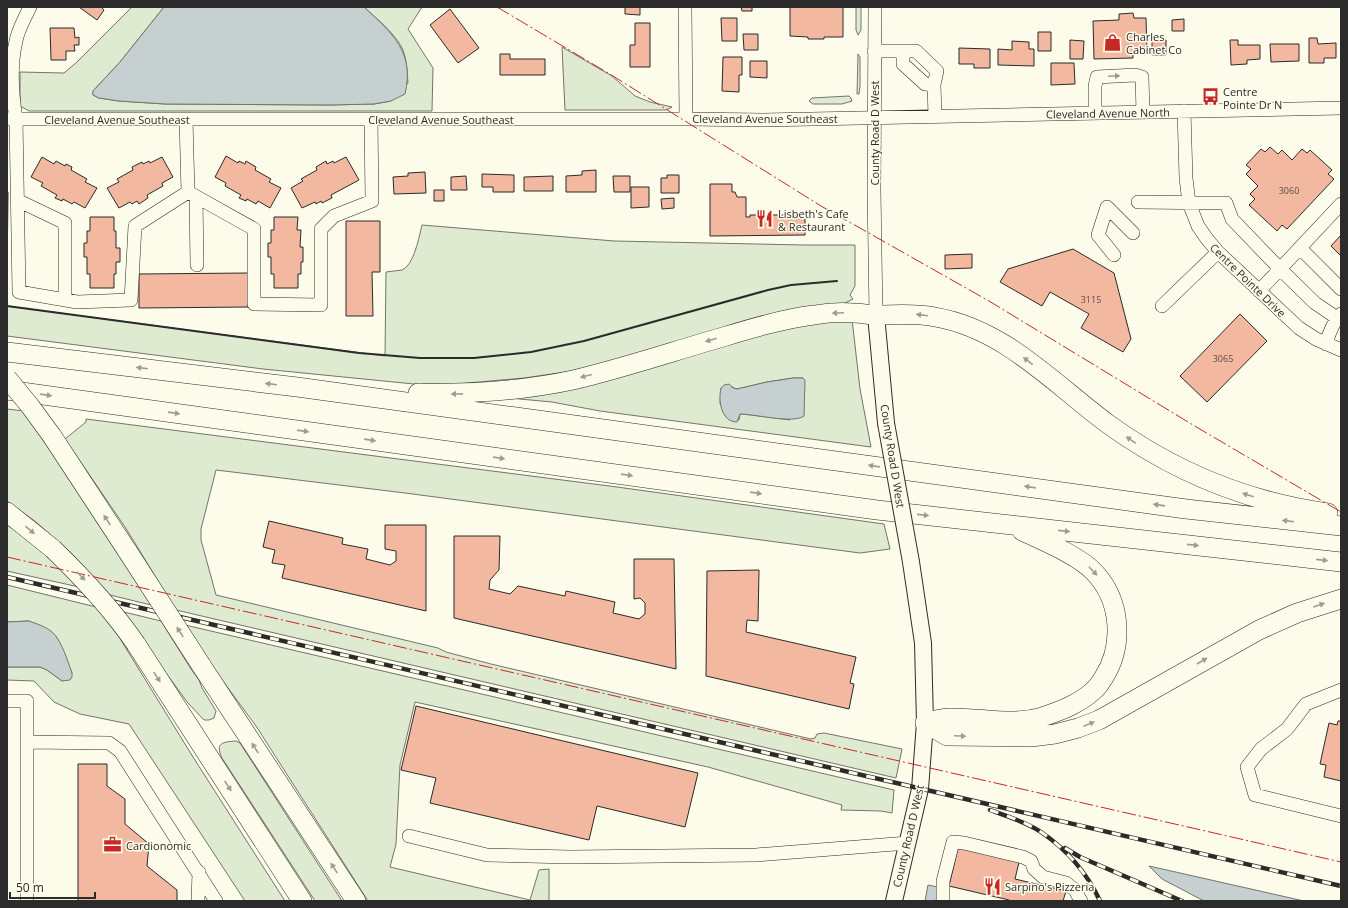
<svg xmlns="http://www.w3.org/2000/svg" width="1348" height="908" font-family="'Open Sans',sans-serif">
<rect width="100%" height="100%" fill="#fdfbea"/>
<path fill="#deebd1" stroke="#74746e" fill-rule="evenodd" d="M132 7H164L120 62 93 91V95L99 98 119 101 165 104 330 105 374 104 391 101 408 83C407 71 407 57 401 46 393 32 376 18 364 7H422L408 29 433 68 432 111H29L20 106V72L64 73 77 62Z
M856 7H861V30L858 35 856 30Z
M562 47 612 76 635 96 650 102 672 107 666 110H565Z
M858 54 860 57V86L859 94H857Z
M849 96 851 98 852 101 842 104H813L809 101 812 98Z
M422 225 614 241 804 245H855V286L850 295 853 299 843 304 572 371 524 378 456 384H414L263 369 7 336V306L385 356 386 272C391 271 397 271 402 270 414 265 419 237 422 225Z
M852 319 860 389 871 447 600 411 552 402 498 397 792 325ZM793 378H803L790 420 743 414H740L739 420 726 417 720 403 721 388 731 386 734 388 737 389 767 382Z
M7 409 24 411 151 605 110 595 70 552 36 522 7 501Z
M86 419 617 487 884 524 890 549 860 553 405 493 216 470 201 529V540L216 595 438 648 446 652 491 664 811 739 815 738 817 734 824 733 902 749 896 778 176 610 125 527 65 439 86 422Z
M7 525 28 539 51 558 79 587 7 571Z
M7 585 96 607 119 637 193 757 285 901H245L129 724 80 714 54 702 34 681 7 680V667H40L47 670 62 681 72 673 57 638 52 632 29 621 7 622Z
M124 612 161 621 191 669 199 680 202 688 216 711 214 718 209 720H204L188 703 160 665Z
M185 625 894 790 892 813 881 811 841 810 842 805 708 767 415 702 400 765 396 844 390 867 530 900 539 870 549 869V901H368L256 726 214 669Z
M236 741 240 743 342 901H315L222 758C215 743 222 742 236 741Z"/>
<path fill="#c7d0d0" stroke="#74746e" d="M164 7H364C392 33 415 52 405 94L391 101 374 104 330 105 165 104 119 101 99 98 93 95V91L120 62Z
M793 378H803L805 380 804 416C793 424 755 414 740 414L737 422C721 422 718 400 721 388L724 385 729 384 733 388 737 389 767 382Z
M29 621C37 624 45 626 52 632 61 639 68 662 72 673V677L70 680 62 681 47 670 40 667H7V622Z
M1149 866 1304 901H1204L1162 879Z
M928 885 938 887 936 901H925Z"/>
<path fill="#f2b8a0" stroke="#2b2b2b" d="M79 7H103L102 8 104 10 97 20Z
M625 7H640V15L625 14Z
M741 7H752V11H742Z
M790 7H843V37H824V39H808V37L790 36Z
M450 9 479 48 458 63 430 25Z
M1133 13 1134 18H1146L1147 50 1133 51V58L1094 59 1093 21 1119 20V14Z
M721 18H737V41H722Z
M1184 19V31H1172V20Z
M635 23H650V67H630V45H635Z
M50 28H74L75 38 79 37V45H74L75 51H66V60H51Z
M1038 32H1051V51H1038Z
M743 34H758V50H744Z
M1309 38H1317L1318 44 1336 43V58H1324V63H1309Z
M1070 40 1084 41 1083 59H1070Z
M1152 40H1166V55H1152Z
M1230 40H1238V45H1260V59L1247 60V64L1231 65Z
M1012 41 1029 42V49H1034V66L998 65V49L1012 50Z
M1270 44H1299V61L1271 62Z
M959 48 990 49V68H974V64H959Z
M500 54H510V59H545V75H500Z
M723 57H742V75H739V92L722 91Z
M750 61H767V78L750 77Z
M1051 63H1074L1075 84 1051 85Z
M1270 147 1278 154 1282 150 1292 160 1302 149 1307 153 1310 150 1332 170 1328 174 1334 179 1287 229 1282 225 1277 231 1249 205 1255 199 1250 194 1258 186 1246 174 1251 169 1246 165 1261 149 1265 152Z
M226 156 238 163 239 161 245 164 246 161 256 167 255 170 271 179 269 182 281 188 270 208 258 201 256 204 247 199 246 201 239 198 241 195 225 186 226 183 215 177Z
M42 157 54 164 56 161 65 166 66 164 72 167 71 170 87 179 85 182 97 188 85 208 74 202 72 204 63 199 62 201 55 198 57 195 41 186 43 183 31 177Z
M162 157 173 177 162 183 163 186 147 195 148 198 139 204 137 201 132 204 130 202 119 208 107 188 119 182 117 179 133 170 132 167 142 162 143 164 149 161 150 163Z
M346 157 359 180 331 195 332 198 322 203 321 201 316 204 315 202 302 208 291 188 303 181 301 179 317 170 316 167 326 161 327 164 333 161 334 163Z
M596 170V192H566V176L582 175V171Z
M425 172 426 193 394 194 393 177 408 176V173Z
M482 174 514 175V192H493V187H482Z
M667 175H679V193H661V178H667Z
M466 176 467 190H451V177Z
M553 176V191H524V177Z
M613 176H630V192H614Z
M710 184H732V192H735L737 197H746V217H750V215H802V218H805V235L710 236Z
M631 187H649V207L631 208Z
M434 190H444V201H434Z
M7 192H8L7 277Z
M674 198V208L662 209 661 199Z
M90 217H114V231H116V248H120V262H116V274H114V288H90V274H87V257H84V243H87V231H90Z
M274 217H298L297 230H301L300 247H303V262H301V274H298V288H274V274H271V257H268V243H271V230H274Z
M346 221H380V272H372L373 316H346Z
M1341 235V256L1331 246Z
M1073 249 1114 273 1131 339 1123 352 1081 328 1089 314 1050 292 1042 306 1000 282 1008 269Z
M972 254V268L945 269V255Z
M248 273V307L139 308V274Z
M1240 314 1267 341 1207 402 1180 376Z
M269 521 343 538 342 544 368 549 366 559 390 565 396 561V551L385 549V525H426V611L282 578 285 565 272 563 275 550 263 547Z
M454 536H500L499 570 490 580 489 589 510 594 518 586 565 596 566 591 615 602 613 613 639 619 645 614V603L640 598 634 599V559H674L676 669 454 618Z
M759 570 758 621 747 620 746 632 856 657 850 683 854 684 849 709 706 676 707 571Z
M416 706 698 773 685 827 597 806 589 840 430 803 436 778 401 770Z
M1338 721H1341V781L1324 777 1326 765 1320 764 1329 723 1337 725Z
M78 764H107V786L125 799V824L149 844 147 866 177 890V901H78Z
M959 844 1020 858 1015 879 1066 891 1063 901H1009V900L949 886Z"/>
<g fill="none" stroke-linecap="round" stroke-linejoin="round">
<defs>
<path id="minor" d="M30 7C25 18 18 29 16 41 10 66 12 94 16 119L19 292 77 302 131 300 135 226 188 192 186 119
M685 7 686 119
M875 7 874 190 876 315
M874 51H903V64L925 84 934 85 935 116
M903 51H916L937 71 934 85
M1184 111 1186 178 1189 203 1198 226 1207 239 1218 252 1299 328 1316 339 1341 350
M1095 113V86L1097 77 1135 75 1142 77 1143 112
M7 119H686L763 120 1341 108
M188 192 254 229V304L321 305V229L334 216 372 201 371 119
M196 197 197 265
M17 200 65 223V300
M1138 202 1226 203 1232 219 1280 269 1259 291
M1300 248 1341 289
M1114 255 1098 235 1107 207 1133 233
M1162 306 1218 252
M1337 318 1315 303 1280 269 1341 204
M1326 344C1329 333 1333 322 1341 314
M1341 690 1306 704 1287 729 1261 749 1247 767 1255 795 1341 816
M7 701H27V901
M27 742 109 743 120 751 216 901
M409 836 487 855 570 857 756 855 908 843
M198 901 199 872
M943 901V881L953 842 964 843 1023 857 1031 861 1034 869 1043 877 1066 883 1075 890 1081 901"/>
<path id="major" d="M876 315 886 423
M894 901 920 789 925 723 923 643 911 562"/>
<path id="highway" d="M7 352 297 387 1186 509 1341 526
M7 390 877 510 1341 562
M418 393C470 394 522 391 573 380 624 368 674 351 723 337 753 328 783 319 814 315 826 313 840 312 853 313 861 313 869 315 877 315 897 315 916 313 935 317 1005 329 1054 384 1108 424 1173 471 1248 502 1328 513
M52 436 128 552
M7 512 53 549
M136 644 302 901
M201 665 356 901
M925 723 947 736 1031 737 1055 734 1078 728 1099 720 1259 630 1297 613 1341 599
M925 723C933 721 941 718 949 718 980 717 1011 726 1042 717 1060 711 1079 704 1093 691 1098 687 1101 682 1104 677 1124 645 1121 601 1095 573 1080 556 1043 541 1022 531"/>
</defs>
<use href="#minor" stroke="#2b2b2b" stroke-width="14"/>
<use href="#major" stroke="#2b2b2b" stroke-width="18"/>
<use href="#highway" stroke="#2b2b2b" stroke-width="20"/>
<use href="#minor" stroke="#fdfbea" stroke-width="13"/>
<use href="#major" stroke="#fdfbea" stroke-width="16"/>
<use href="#highway" stroke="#fdfbea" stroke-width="19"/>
<defs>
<path id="rail" d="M7 577 1341 886
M990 810C1007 816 1026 822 1041 832 1066 849 1087 873 1100 901
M1065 848 1080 857 1182 901"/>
</defs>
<use href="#rail" stroke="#2b2b2b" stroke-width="4.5"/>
<use href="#rail" stroke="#fdfbea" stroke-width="3" stroke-dasharray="9" stroke-linecap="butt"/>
<defs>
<path id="major-bridge" d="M886 423 911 562"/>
<path id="highway-bridge" d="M7 378 30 406 52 436
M53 549C83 578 112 609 136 644
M128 552 201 665"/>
</defs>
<use href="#major-bridge" stroke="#2b2b2b" stroke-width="18" stroke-linecap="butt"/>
<use href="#highway-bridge" stroke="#2b2b2b" stroke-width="20" stroke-linecap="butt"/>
<use href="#major-bridge" stroke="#fdfbea" stroke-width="16"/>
<use href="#highway-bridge" stroke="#fdfbea" stroke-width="19"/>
<path stroke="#2b2b2b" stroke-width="2" d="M7 306 359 353 420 358H474L531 352 584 341 768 290 791 285 837 281"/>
<path stroke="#c62828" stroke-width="1" stroke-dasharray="14 3 2 3" stroke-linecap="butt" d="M497 7 613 76 821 206 989 301 1193 425 1341 512
M7 557 1341 862"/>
</g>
<defs><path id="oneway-solid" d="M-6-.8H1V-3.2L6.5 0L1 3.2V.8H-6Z"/></defs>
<g fill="#9e9d94">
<use href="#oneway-solid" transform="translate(1114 76) rotate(-3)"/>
<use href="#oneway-solid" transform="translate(838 313) rotate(177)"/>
<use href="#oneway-solid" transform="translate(922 315) rotate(-173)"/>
<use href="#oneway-solid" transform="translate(711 340) rotate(164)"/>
<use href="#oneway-solid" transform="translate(1028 361) rotate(-142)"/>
<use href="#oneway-solid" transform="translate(142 368) rotate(-173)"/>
<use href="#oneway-solid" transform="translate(586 376) rotate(165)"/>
<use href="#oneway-solid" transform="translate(271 384) rotate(-173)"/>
<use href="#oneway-solid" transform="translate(457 394) rotate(179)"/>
<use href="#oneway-solid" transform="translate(46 395) rotate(8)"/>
<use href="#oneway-solid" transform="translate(174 413) rotate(8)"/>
<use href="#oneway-solid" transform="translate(303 431) rotate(8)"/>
<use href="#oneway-solid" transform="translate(370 440) rotate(8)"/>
<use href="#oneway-solid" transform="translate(1131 440) rotate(-145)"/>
<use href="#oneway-solid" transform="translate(499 458) rotate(8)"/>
<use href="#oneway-solid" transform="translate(874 466) rotate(-172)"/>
<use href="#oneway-solid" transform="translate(627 475) rotate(8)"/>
<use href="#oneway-solid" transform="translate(1030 487) rotate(-172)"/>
<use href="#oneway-solid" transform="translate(756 493) rotate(8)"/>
<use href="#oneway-solid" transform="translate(1248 495) rotate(-163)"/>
<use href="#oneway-solid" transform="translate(1159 505) rotate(-172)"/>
<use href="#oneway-solid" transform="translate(923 515) rotate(6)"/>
<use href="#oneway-solid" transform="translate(107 520) rotate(-123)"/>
<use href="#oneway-solid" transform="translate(1288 521) rotate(-173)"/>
<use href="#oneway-solid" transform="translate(30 530) rotate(40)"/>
<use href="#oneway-solid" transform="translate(1064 531) rotate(6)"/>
<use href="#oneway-solid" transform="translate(1193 545) rotate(6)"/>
<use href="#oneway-solid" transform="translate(1322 560) rotate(6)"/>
<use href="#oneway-solid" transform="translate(1093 571) rotate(46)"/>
<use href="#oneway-solid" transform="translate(81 576) rotate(46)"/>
<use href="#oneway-solid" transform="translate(1319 605) rotate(-19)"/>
<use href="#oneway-solid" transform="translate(180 632) rotate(-123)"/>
<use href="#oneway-solid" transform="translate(1202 661) rotate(-30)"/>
<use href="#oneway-solid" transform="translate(157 677) rotate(57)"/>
<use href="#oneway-solid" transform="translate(1089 724) rotate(-22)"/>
<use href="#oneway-solid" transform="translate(960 736) rotate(2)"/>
<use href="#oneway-solid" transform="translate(255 748) rotate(-123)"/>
<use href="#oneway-solid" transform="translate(228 786) rotate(57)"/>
<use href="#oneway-solid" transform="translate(334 868) rotate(-123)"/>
</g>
<defs>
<symbol id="shop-bare" viewBox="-9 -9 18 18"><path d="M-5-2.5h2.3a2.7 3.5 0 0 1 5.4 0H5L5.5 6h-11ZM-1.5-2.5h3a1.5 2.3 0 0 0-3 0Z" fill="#c62828" stroke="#fdfbea" stroke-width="2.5" paint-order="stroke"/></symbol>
<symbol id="bus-bare" viewBox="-9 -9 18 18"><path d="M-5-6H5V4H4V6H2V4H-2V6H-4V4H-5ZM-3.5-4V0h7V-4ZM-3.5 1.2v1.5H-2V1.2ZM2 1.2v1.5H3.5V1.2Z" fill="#c62828" stroke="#fdfbea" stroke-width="2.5" paint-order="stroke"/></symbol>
<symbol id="restaurant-bare" viewBox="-9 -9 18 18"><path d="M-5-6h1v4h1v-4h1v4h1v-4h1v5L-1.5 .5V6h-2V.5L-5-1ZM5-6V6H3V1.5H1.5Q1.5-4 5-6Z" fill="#c62828" stroke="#fdfbea" stroke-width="2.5" paint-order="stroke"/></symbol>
<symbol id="office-bare" viewBox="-9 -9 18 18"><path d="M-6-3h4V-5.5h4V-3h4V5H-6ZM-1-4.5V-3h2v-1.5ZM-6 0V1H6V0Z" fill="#c62828" stroke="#fdfbea" stroke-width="2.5" paint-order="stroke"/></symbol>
</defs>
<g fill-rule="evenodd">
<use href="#shop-bare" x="1100" y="30" width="25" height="25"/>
<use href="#bus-bare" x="1198" y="84" width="25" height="25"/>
<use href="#restaurant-bare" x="752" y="206" width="25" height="25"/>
<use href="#office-bare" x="100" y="832" width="25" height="25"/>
<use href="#restaurant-bare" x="980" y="874" width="25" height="25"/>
</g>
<g text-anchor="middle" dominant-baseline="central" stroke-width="3" stroke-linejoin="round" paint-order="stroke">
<g font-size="9" fill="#5d4e48">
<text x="1289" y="190">3060</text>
<text x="1091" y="299">3115</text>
<text x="1223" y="358">3065</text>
</g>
<g font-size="11" fill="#2b2b2b" stroke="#fdfbea" text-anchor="start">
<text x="1126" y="36">Charles<tspan x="1126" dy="13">Cabinet Co</tspan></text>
<text x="1223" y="91">Centre<tspan x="1223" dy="13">Pointe Dr N</tspan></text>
<text x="778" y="213">Lisbeth's Cafe<tspan x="778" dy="13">&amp; Restaurant</tspan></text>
<text x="126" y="845">Cardionomic</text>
<text x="1005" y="886">Sarpino's Pizzeria</text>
</g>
<g font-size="11" fill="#2b2b2b" stroke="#fdfbea">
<text transform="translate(1108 113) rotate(-1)">Cleveland Avenue North</text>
<text x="765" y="118">Cleveland Avenue Southeast</text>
<text x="117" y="119">Cleveland Avenue Southeast</text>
<text x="441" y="119">Cleveland Avenue Southeast</text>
<text transform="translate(874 133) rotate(-90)">County Road D West</text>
<text transform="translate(1248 280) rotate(44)">Centre Pointe Drive</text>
<text transform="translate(893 456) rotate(81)">County Road D West</text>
<text transform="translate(908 836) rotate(-77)">County Road D West</text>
</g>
</g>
<rect width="1348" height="908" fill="none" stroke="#2b2b2b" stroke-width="16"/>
<path d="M10 892v6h85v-6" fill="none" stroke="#2b2b2b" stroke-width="2"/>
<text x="16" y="892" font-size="12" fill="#2b2b2b" stroke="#fdfbea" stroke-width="3" paint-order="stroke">50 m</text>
</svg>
